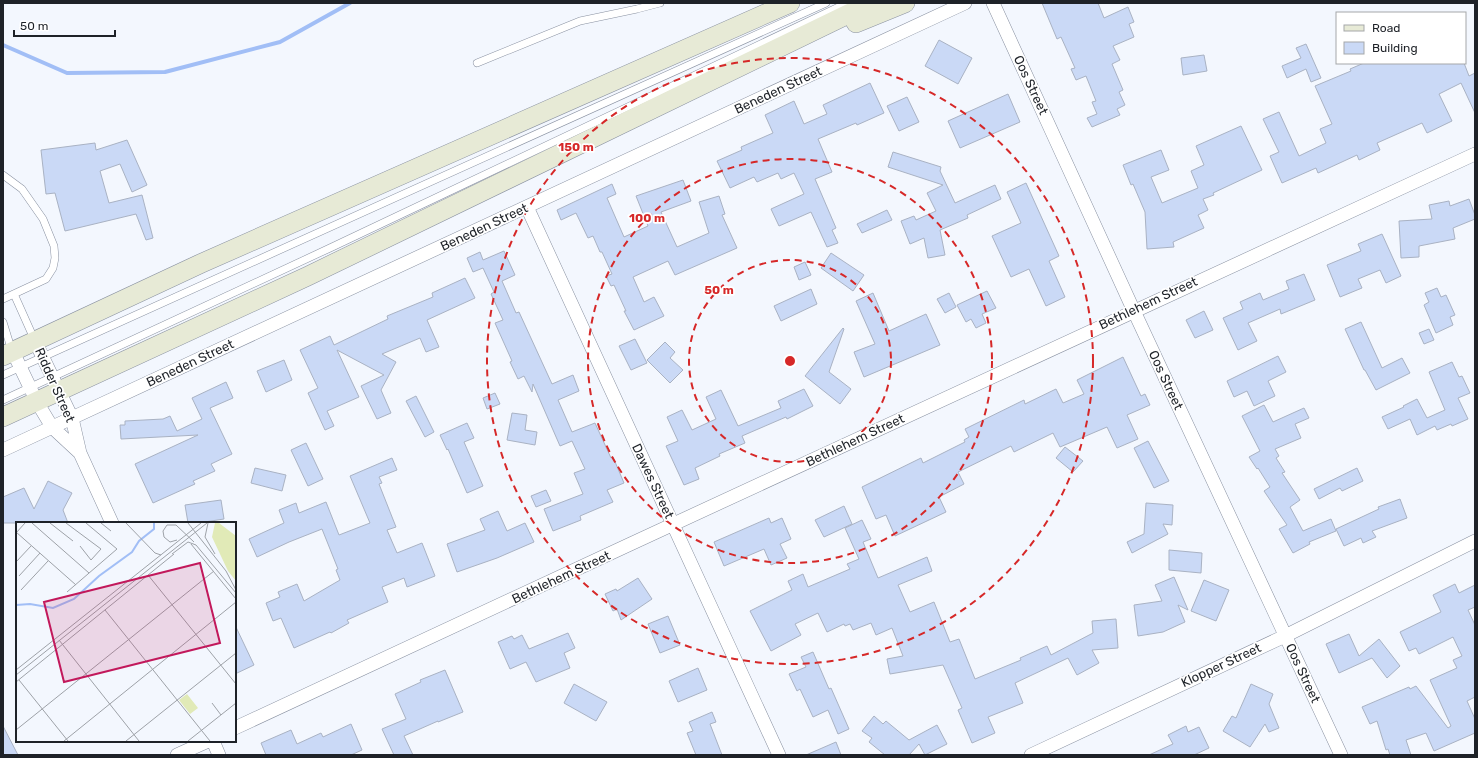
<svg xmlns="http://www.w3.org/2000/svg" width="1478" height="758" font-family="Rubik,sans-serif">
<rect width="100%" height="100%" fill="#f3f7fe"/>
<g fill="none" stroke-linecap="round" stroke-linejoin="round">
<path stroke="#a1bef6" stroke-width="4" d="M3 45 67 73 165 72 280 42 350 3"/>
</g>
<path fill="#cad9f6" stroke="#a9b2c3" d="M1042 3H1098L1104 18 1128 7 1134 22 1129 24 1134 37 1113 46 1120 60 1112 64 1123 90 1119 92 1125 105 1117 109 1120 115 1092 127 1087 118 1097 114 1092 102 1096 101 1086 76 1076 80 1071 69 1075 68 1061 37 1057 39Z
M939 40 972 58 958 84 925 66Z
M1306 44 1321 78 1311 82 1306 69 1287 78 1282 66 1301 58 1296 48Z
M1204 55 1207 71 1183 75 1181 58Z
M1364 63H1464L1469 76 1475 73V113L1461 83 1439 94 1452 121 1427 133 1422 123 1377 143 1380 150 1359 160 1357 155 1318 173 1316 168 1282 183 1270 156 1279 152 1263 119 1279 112 1299 156 1326 143 1320 129 1332 124 1315 86 1351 71 1350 69Z
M870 83 884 113 857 125 856 123 818 139 832 172 815 179 836 228 832 230 838 243 827 247 811 212 779 226 771 209 804 194 794 173 781 179 778 173 757 182 754 177 730 188 717 161 742 150 741 147 773 133 765 115 794 101 804 124 827 114 823 105Z
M1008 94 1020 122 960 148 948 121Z
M907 97 919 122 899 131 887 106Z
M1241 126 1262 170 1213 193 1214 195 1203 199 1208 210 1198 215 1204 228 1173 242 1174 247 1147 249 1145 212 1133 184 1131 185 1123 165 1161 150 1169 170 1151 177 1162 203 1198 188 1191 171 1204 165 1196 146Z
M127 140 147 185 132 192 120 164 100 171 109 203 142 195 153 238 146 240 136 214 65 231 55 193 46 194 41 150 95 143 96 150Z
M893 152 941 167 940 171 955 203 995 185 1001 199 967 215 968 218 940 230 945 255 928 258 924 238 910 244 901 221 914 216 916 220 936 211 927 193 943 185 888 167Z
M683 180 691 201 661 212 677 247 709 233 699 202 719 196 725 214 722 215 737 248 675 275 668 261 633 277 644 302 654 297 664 316 634 330 624 311H626L614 285 611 286 606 276 612 274 602 252H600L593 236 588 238 576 213 561 220 557 210 612 184 616 194 607 198 624 237 648 226 636 196Z
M1026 183 1059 256 1049 261 1065 297 1046 306 1029 269 1011 277 992 236 1021 223 1007 192Z
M1469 199 1475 215V219L1453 228 1455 239 1419 246V257L1401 258 1399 221 1432 219 1429 205 1449 201 1450 206Z
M887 210 892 220 862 233 857 224Z
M1382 234 1401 276 1386 283 1380 270 1358 279 1362 288 1340 297 1327 265 1361 251 1358 244Z
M504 251 515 275 502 281 516 313 519 312 552 384 573 375 579 391 558 400 572 432 595 423 611 458 613 457 624 483 607 490 613 502 580 516 581 520 553 531 544 509 583 494 574 473 585 469 572 441 560 446 533 384 532 392 524 376 518 379 510 362 512 361 495 323 503 320 491 294 494 292 483 268 473 272 467 258 480 252 483 260Z
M831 253 864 275 853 291 821 268Z
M805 262 811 275 799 280 794 267Z
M1304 274 1315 300 1281 314 1280 309 1248 323 1257 341 1238 350 1223 318 1243 309 1240 302 1260 293 1263 300 1289 289 1286 281Z
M465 278 475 298 427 320 439 347 426 352 420 338 382 354 396 362 381 390 391 413 377 419 361 386 384 375 337 350 359 397 327 411 334 426 325 430 308 393 318 388 300 350 330 336 334 345 388 319 387 316 433 297 432 293Z
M1437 288 1441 297 1446 295 1455 315 1450 317 1453 325 1436 333 1424 305 1429 302 1425 293Z
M811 289 817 304 781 321 774 306Z
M987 291 996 308 982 314 986 323 976 328 971 319 966 322 957 305Z
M873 293 889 331 926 314 940 345 864 377 854 352 875 344 856 301Z
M949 293 956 307 945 313 937 299Z
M1204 311 1213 330 1195 338 1186 320Z
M1361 322 1382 368 1402 358 1410 373 1376 390 1365 370H1364L1345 329Z
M843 328 844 329 829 372 851 389 840 404 805 376Z
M1429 329 1434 340 1424 344 1419 333Z
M635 339 647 363 631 370 619 346Z
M665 342 675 352 670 358 683 370 670 383 647 360Z
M1278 356 1286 372 1268 381 1275 396 1254 406 1247 391 1234 397 1227 381Z
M1123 357 1141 396 1145 394 1150 405 1127 415 1138 439 1117 448 1107 427 1060 447 1053 433 1014 452 1011 446 958 472 964 484 939 497 946 512 895 536 886 515 876 519 862 487 921 458 923 463 965 442 964 440 969 437 965 429 1024 400 1025 404 1056 389 1063 403 1084 394 1077 380Z
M284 360 292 380 266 392 257 371Z
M1452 362 1459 377 1462 376 1470 393 1458 398 1468 419 1452 426 1451 424 1437 430 1435 426 1417 435 1410 419 1388 429 1382 417 1404 407 1403 406 1417 399 1427 418 1445 410 1429 372Z
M226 382 233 398 210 408 232 454 211 464 215 471 193 481 195 484 153 503 135 464 198 435 121 439 120 425H125V421L163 419 170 416 177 431 202 419 192 398Z
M804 389 813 406 787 419 786 417 742 436 745 443 719 454 720 456 695 468 699 479 684 485 666 446 678 441 667 417 682 410 692 430 716 419 706 397 721 390 738 426 781 408 778 401Z
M495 393 500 404 487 409 483 398Z
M416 396 434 432 425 437 406 401Z
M1264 405 1273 422 1304 408 1309 418 1295 424 1301 438 1275 449 1279 456 1276 458 1285 472 1282 473 1300 500 1290 507 1303 531 1331 519 1336 531 1309 542 1310 544 1293 553 1279 529 1287 525 1264 491 1270 487 1258 468 1257 469 1249 457 1260 451 1242 416Z
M512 413 527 415 525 430 537 432 535 445 507 440Z
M467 423 474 438 464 442 483 486 467 493 448 449 447 450 440 435Z
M1148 441 1169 481 1154 488 1134 448Z
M306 443 323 479 308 486 291 450Z
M1065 447 1083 461 1073 472 1056 458Z
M392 458 397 470 379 477 382 483 379 484 396 527 387 530 397 553 422 543 435 576 407 587 404 578 382 587 388 602 347 620 349 623 331 633 330 632 294 648 281 618 273 621 266 603 280 597 278 592 297 584 304 601 340 580 336 570 338 569 322 529 289 542 257 557 249 539 284 523 279 510 296 503 299 513 326 502 339 535 370 523 350 476Z
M255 468 286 475 282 491 251 483Z
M1357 468 1363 481 1342 491 1340 488 1319 499 1314 489Z
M48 481 72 493 63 510 68 523H3V497L24 488 34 509Z
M546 490 551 501 536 507 531 496Z
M1400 499 1407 518 1372 531 1376 537 1363 543 1361 538 1344 546 1336 529 1379 509 1378 507Z
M221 500 224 519 198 523H188L185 505Z
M1146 503 1173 505 1172 525 1163 524 1168 534 1132 553 1127 542 1144 534Z
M844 506 852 524 824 537 815 520Z
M498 511 507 531 525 523 534 542 497 558 457 572 447 544 485 530 480 519Z
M769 518 771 523 782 518 791 539 780 544 787 558 771 565 764 549 724 566 714 542Z
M862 520 871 539 863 542 878 578 927 557 932 571 898 585 910 612 934 602 950 642 959 639 975 679 1021 660 1020 658 1047 646 1051 655 1093 633 1092 621 1116 619 1118 648 1092 650 1099 663 1077 675 1068 658 1015 683 1023 703 988 717 995 733 972 743 958 710 962 708 943 665 890 674 887 659 903 656 892 628 876 635 871 623 853 630 850 624 845 626 844 624 827 632 818 613 795 624 801 635 771 651 750 611 792 590 788 581 803 574 808 587 850 569 847 564 859 559 845 528Z
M1169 550 1202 553 1201 573 1169 570Z
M1174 577 1188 610 1178 605 1185 622 1163 632 1138 636 1134 605 1162 601 1155 585Z
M638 578 652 599 621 620 617 609 613 611 605 594 616 589 617 591Z
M1204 580 1229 590 1216 621 1191 611Z
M1455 584 1459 593 1475 585V607L1468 610 1475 625V697L1467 701 1475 719V733L1434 751 1426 733 1406 740 1411 755H1390L1388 749 1386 750 1377 721 1370 724 1362 707 1409 687 1410 689 1416 686 1448 728 1451 726 1430 680 1457 668 1453 660 1462 656 1453 637 1419 654 1416 648 1409 651 1400 632 1441 612 1433 595Z
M668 616 680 645 660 653 648 624Z
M235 625 254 665 235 674Z
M568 633 575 648 564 653 570 668 536 682 526 662 510 669 498 642 512 636 514 639 522 635 529 649Z
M1349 634 1359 656 1379 639 1400 666 1387 678 1372 658 1339 673 1326 644Z
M813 652 829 689 831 688 849 729 838 734 828 710 813 717 800 689 797 691 789 674 806 667 801 657Z
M698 668 707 690 678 702 669 681Z
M445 670 463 712 438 722V721L404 736 413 755H394L382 729 406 719 395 694 421 682 420 680Z
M574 684 607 702 596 721 564 703Z
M1251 684 1273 694 1269 704 1279 728 1269 732 1265 724 1250 747 1223 731 1232 716 1236 718Z
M712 712 716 722 710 724 722 755H696L687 733 693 731 689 722Z
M874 716 883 724 886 721 909 740 937 725 947 744 925 755 919 744 909 755H885L869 742 872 738 862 731Z
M351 724 362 750 351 755H266L261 743 291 730 297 744 321 733 323 737Z
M3 726 18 755H3Z
M1186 726 1188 732 1199 727 1209 748 1194 755H1149L1173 744 1168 735Z
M836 742 841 755H806Z"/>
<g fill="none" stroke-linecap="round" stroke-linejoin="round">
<defs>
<path id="service" d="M477 63 580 21 637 9 660 3
M3 175 22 189 43 219 54 246 55 258 53 268 46 279 3 299
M14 294 35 341
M3 322 12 351
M3 375 826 3
M3 400 330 248 847 3"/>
<path id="minor" d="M993 3 1133 309 1341 755
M527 207 779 755
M35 341 72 418 80 453 112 523
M13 352 37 402 52 427 80 453
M3 450 965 3
M235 728C648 536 1060 343 1475 154
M213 741 219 755
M177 755 208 741
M1031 755 1285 636 1475 541"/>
<path id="secondary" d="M856 23 905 3
M3 356 202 263 790 3
M3 417 308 276 871 3"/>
</defs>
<use href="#service" stroke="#8991a1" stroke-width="8"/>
<use href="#minor" stroke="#8991a1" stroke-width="14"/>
<use href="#secondary" stroke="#8991a1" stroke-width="20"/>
<use href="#service" stroke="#fff" stroke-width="7"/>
<use href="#minor" stroke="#fff" stroke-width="13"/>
<use href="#secondary" stroke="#e7ead6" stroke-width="19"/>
</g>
<g fill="none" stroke="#d62828" stroke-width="2" stroke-dasharray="7 5">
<circle cx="790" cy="361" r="101"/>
<circle cx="790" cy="361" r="202"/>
<circle cx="790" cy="361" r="303"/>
</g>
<g text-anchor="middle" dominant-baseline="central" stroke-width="3.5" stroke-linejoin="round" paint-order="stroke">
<g font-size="13" fill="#1e2228" stroke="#fff">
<text transform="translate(1031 85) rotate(65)">Oos Street</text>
<text transform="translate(778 90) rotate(-25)">Beneden Street</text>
<text transform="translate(484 227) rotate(-25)">Beneden Street</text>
<text transform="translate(1148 303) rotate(-25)">Bethlehem Street</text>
<text transform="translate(190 363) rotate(-25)">Beneden Street</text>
<text transform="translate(1166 380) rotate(65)">Oos Street</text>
<text transform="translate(55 385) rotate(66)">Ridder Street</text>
<text transform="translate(855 440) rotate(-25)">Bethlehem Street</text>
<text transform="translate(653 481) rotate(65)">Dawes Street</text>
<text transform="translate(561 577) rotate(-25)">Bethlehem Street</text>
<text transform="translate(1221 665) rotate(-25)">Klopper Street</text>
<text transform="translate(1303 673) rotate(65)">Oos Street</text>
</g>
</g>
<g transform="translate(16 522)">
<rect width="220" height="220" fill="#f3f7fe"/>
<path d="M199 1H203L220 14V59L212 49 196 15ZM171 172 182 186 174 192 163 178Z" fill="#e1eab7"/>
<path fill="none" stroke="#a1bef6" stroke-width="2" d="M0 83 14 82 37 86 58 77 83 54 116 30 123 19 138 7V1"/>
<path fill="none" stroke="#9ea2a8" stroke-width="1" d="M16 1 73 51M34 1 57 19M50 1 85 27 75 38 64 24M85 1 95 9M110 1 139 31 145 33M172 1 210 49M192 1 189 15 199 32M0 10 60 63M0 11 9 1M161 18 154 20 148 15 147 9 151 3H160L178 20M175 22 220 77M180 23 220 71M156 32 172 20 180 23M0 40 15 24M210 49 220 68M132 53 220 162M3 54 24 31M5 68 32 39M51 70 101 27 70 1M89 88 194 219M43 118 123 219M0 148 185 1M0 153 191 1M3 158 52 219M0 160 158 32M196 181 205 193M0 208 198 49M48 219 220 80M110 219 220 131M172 219 220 181"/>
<path fill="#c2185b" fill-opacity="0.15" stroke="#c2185b" stroke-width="2" d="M184 41 204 121 48 160 28 80Z"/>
<rect width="220" height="220" fill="none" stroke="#1e2228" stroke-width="2"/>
</g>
<circle cx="790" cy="361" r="6" fill="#d62828" stroke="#fff" stroke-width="2"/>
<g font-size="12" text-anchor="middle" font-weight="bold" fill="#d62828" stroke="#fff" stroke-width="3.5" stroke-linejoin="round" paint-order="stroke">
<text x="576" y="151">150 m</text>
<text x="647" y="222">100 m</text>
<text x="719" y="294">50 m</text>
</g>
<rect width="1478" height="758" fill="none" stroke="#1e2228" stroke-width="8"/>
<rect x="1336" y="12" width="130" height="52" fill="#ffffff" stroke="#a5a7a9"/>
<rect x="1344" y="25" width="20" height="6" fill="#e7ead6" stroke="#a5a7a9"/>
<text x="1372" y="32" font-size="12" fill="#1e2228">Road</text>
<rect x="1344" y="42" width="20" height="12" fill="#cad9f6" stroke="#a5a7a9"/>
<text x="1372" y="52" font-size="12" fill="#1e2228">Building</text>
<path d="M14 30v6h101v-6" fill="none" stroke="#1e2228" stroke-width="2"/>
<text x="20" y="30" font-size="12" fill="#1e2228" stroke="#ffffff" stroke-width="3" paint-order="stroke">50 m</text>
</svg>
